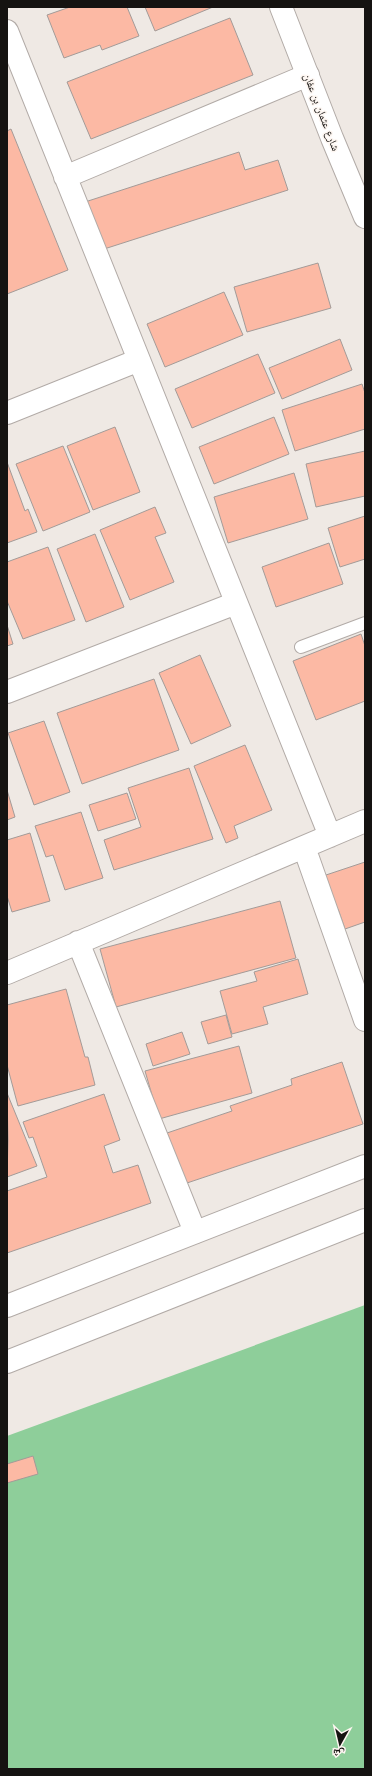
<svg xmlns="http://www.w3.org/2000/svg" width="372" height="1776" font-family="Inter,'Noto Naskh Arabic',sans-serif">
<rect width="100%" height="100%" fill="#efe9e4"/>
<path fill="#8ece9a" d="M365 1305V1769H7V1436Z"/>
<path fill="#fcb9a4" stroke="#a39b98" d="M70 7H127L139 36 102 50 100 45 64 58 47 15Z
M145 7H213L155 31Z
M230 18 253 75 91 139 67 82Z
M11 129 68 270 7 294V131Z
M239 152 245 170 278 160 288 190 101 250 85 202Z
M318 263 331 308 247 332 234 287Z
M224 292 243 335 165 367 147 324Z
M340 339 352 370 282 399 269 368Z
M258 354 275 393 192 428 175 389Z
M362 384 365 393V429L295 451 282 410Z
M274 417 289 454 214 484 199 447Z
M115 427 140 492 93 510 67 446Z
M63 446 90 512 43 531 16 464Z
M365 451V496L316 507 306 464Z
M7 462 25 511 28 509 37 532 7 543Z
M294 473 308 519 228 543 214 497Z
M155 507 166 533 155 537 174 582 130 600 100 530Z
M365 516V559L340 567 328 528Z
M95 534 124 607 86 622 57 549Z
M329 543 343 584 276 607 262 567Z
M48 547 75 620 23 639 7 601V562Z
M7 625 13 644 7 646Z
M361 634 365 646V701L316 720 293 661Z
M200 655 231 726 191 744 159 673Z
M154 679 179 750 82 784 57 713Z
M44 721 70 792 34 805 8 733Z
M245 745 272 810 234 826 238 838 226 843 194 766Z
M189 768 213 839 114 870 104 840 141 827 128 788Z
M7 790 15 817 7 820Z
M127 793 136 819 98 831 89 805Z
M81 812 103 878 65 890 53 855 46 857 35 826Z
M30 833 50 901 12 912 7 896V840Z
M365 862V922L345 929 338 909 335 910 323 876Z
M280 901 296 958 116 1007 100 949Z
M298 959 308 994 263 1007 268 1024 232 1034 220 991 257 981 254 972Z
M66 989 85 1057H88L95 1085 18 1106 7 1065V1005Z
M226 1015 232 1037 208 1044 201 1022Z
M182 1032 190 1054 153 1066 146 1044Z
M239 1046 252 1093 159 1119 145 1071Z
M342 1062 363 1124 184 1184 167 1133 232 1111 230 1106 292 1085 291 1079Z
M7 1093 37 1166 7 1177 8 1140Z
M104 1094 120 1140 104 1146 113 1173 138 1165 151 1203 7 1253V1191L47 1177 33 1137 29 1138 23 1122Z
M33 1456 38 1474 7 1483V1464Z"/>
<g fill="none" stroke-linecap="round" stroke-linejoin="round">
<defs>
<path id="lane" d="M301 647 365 623"/>
<path id="street" d="M7 31 330 836
M65 177 308 75
M7 413 139 360
M7 692 236 603
M304 847 365 1020
M78 942 195 1232
M7 973 365 821"/>
<path id="secondary" d="M7 1306 365 1166
M7 1362 365 1220"/>
<path id="primary" d="M281 7 332 138 365 217"/>
</defs>
<use href="#lane" stroke="#b2aba7" stroke-width="14"/>
<use href="#street" stroke="#b2aba7" stroke-width="24"/>
<use href="#secondary" stroke="#b2aba7" stroke-width="24"/>
<use href="#primary" stroke="#b2aba7" stroke-width="24"/>
<use href="#lane" stroke="#fff" stroke-width="12"/>
<use href="#street" stroke="#fff" stroke-width="22"/>
<use href="#secondary" stroke="#fff" stroke-width="22"/>
<use href="#primary" stroke="#fff" stroke-width="22"/>
</g>
<g text-anchor="middle" dominant-baseline="central" stroke-width="3" stroke-linejoin="round" paint-order="stroke">
<g font-size="11" fill="#151311" stroke="#fdf6f1">
<text transform="translate(322 112) rotate(69)">شارع عثمان بن عفان</text>
</g>
</g>
<rect width="372" height="1776" fill="none" stroke="#151311" stroke-width="16"/>
<g transform="translate(340 1744) rotate(188)" stroke="#fdf6f1" stroke-width="3" paint-order="stroke">
<path d="M0-3L7 15L0 10L-7 15Z" fill="#151311"/>
<text y="-6" font-size="11" font-weight="bold" text-anchor="middle" fill="#151311">ش</text>
</g>
</svg>
